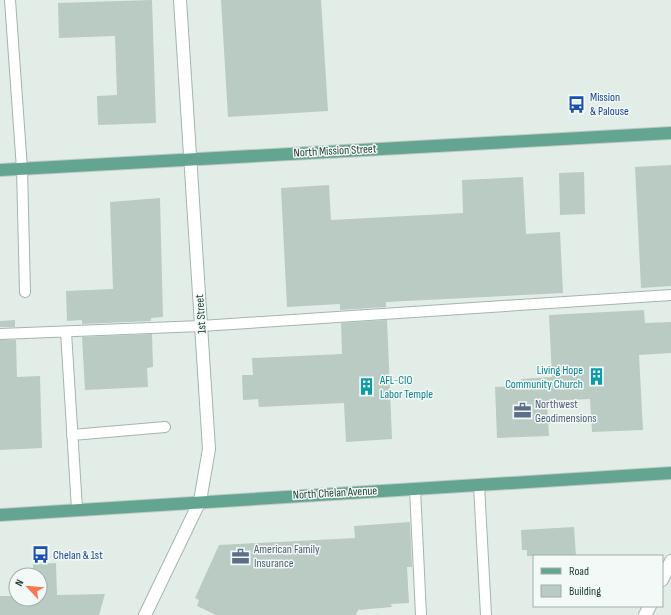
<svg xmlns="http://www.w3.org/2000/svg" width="671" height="615" font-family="'Sofia Sans Condensed',sans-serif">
<rect width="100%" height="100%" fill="#e2ede8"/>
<path fill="#bacbc3" d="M152 0 156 123 98 125 97 96 117 95 115 36 59 38 58 3Z
M221 0H321L328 111 228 117Z
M671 165V286L641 288 635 167Z
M584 172 585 214 560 215 559 173Z
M523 177 526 234 560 232 563 293 386 302V307L340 310V304L287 307 281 188 329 185 331 220 463 213 462 180Z
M160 198 163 317 151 318V321L82 324V320L67 321 66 291 113 289 110 202Z
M644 310 645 323 671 322V353L639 355 643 430 592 432 590 399 547 401 549 436 497 438 495 387 521 386V379L552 377 549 315Z
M15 320V327H0V321Z
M387 320 392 439 346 442 344 403 259 407 258 399 243 400 242 375H253L252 358 342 354 341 323Z
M152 334 153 367 147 368 148 387 85 390 82 337Z
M0 340H16L17 377 40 376 42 448 0 450Z
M410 522 412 567H407L409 603 391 604 392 607 358 610 356 615H216L197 606 199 600 195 598 219 545 355 538 354 526Z
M574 527 576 556H527V550H522L521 530Z
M56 563 57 595 105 594 99 615H0V596H16V599H40V575H33V564Z"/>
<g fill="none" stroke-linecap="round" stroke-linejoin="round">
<defs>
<path id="service" d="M10 0 22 169 25 292
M66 332 77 509
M0 334 201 326 671 295
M72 435 165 427
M479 485 486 615
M415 489 421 615"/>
<path id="minor" d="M662 580 671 561
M145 615 200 501
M645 615 650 606"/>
<path id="tertiary" d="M180 0 209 449 200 501"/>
<path id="primary" d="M0 170 671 133
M0 515 671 473"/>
</defs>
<use href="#service" stroke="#a4b5af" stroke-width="12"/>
<use href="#minor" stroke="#a4b5af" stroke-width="14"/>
<use href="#tertiary" stroke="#a4b5af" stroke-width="14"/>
<use href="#primary" stroke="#c1c9c7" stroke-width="14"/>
<use href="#service" stroke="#fff" stroke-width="10"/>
<use href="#minor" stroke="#fff" stroke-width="12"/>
<use href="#tertiary" stroke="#fff" stroke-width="12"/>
<use href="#primary" stroke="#64a591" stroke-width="12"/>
</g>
<defs>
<symbol id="bus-bare" viewBox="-9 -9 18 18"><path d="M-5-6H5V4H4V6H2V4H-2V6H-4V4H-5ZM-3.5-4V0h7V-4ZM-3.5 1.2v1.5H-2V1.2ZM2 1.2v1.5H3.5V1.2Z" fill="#1a4fb4" stroke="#f3f9f6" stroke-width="2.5" paint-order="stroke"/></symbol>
<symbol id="building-bare" viewBox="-9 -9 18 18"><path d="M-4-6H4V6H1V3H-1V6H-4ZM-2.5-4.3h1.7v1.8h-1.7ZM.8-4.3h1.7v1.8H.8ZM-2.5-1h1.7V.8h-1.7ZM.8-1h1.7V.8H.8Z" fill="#0f9aa8" stroke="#f3f9f6" stroke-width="2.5" paint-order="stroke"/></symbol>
<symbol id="office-bare" viewBox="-9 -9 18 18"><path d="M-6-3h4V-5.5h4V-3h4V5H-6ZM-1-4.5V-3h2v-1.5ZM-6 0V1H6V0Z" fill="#5c6f8a" stroke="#f3f9f6" stroke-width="2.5" paint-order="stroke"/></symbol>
</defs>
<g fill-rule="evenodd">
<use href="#bus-bare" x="564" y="92" width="25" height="25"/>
<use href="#building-bare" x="584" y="364" width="25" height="25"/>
<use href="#building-bare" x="354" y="374" width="25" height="25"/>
<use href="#office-bare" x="510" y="398" width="25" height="25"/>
<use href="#bus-bare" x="28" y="542" width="25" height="25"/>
<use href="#office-bare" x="228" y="544" width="25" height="25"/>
</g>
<g text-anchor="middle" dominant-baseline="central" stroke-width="3" stroke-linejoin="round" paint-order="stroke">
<g font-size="12" fill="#164399" stroke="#f3f9f6" text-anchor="start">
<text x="590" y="97">Mission<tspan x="590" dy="14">&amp; Palouse</tspan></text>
<text x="53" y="555">Chelan &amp; 1st</text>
</g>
<g font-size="12" fill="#213f36" stroke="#f3f9f6">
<text transform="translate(335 151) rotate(-3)">North Mission Street</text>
<text transform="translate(201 314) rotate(-94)">1st Street</text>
<text transform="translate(335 493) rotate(-3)">North Chelan Avenue</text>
</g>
<g font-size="12" fill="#0d838f" stroke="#f3f9f6" text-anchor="end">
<text x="583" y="370">Living Hope<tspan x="583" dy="14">Community Church</tspan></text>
<text x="380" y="380" text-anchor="start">AFL-CIO<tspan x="380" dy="14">Labor Temple</tspan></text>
</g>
<g font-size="12" fill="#4e5e75" stroke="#f3f9f6" text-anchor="start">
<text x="535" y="404">Northwest<tspan x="535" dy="14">Geodimensions</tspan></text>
<text x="254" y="549">American Family<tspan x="254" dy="14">Insurance</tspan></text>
</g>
</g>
<rect x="533" y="555" width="130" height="52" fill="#f3f9f6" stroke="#9fafa9"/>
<rect x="541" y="568" width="20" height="6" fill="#64a591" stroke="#9fafa9"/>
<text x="569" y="575" font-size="12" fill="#213f36">Road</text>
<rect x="541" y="585" width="20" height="12" fill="#bacbc3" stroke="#9fafa9"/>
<text x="569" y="595" font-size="12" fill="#213f36">Building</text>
<g transform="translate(28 587) rotate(296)"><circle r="19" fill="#f3f9f6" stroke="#9fafa9"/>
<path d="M0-3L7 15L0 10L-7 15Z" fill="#f97554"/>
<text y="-6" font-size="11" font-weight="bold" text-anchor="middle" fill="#213f36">N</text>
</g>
</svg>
